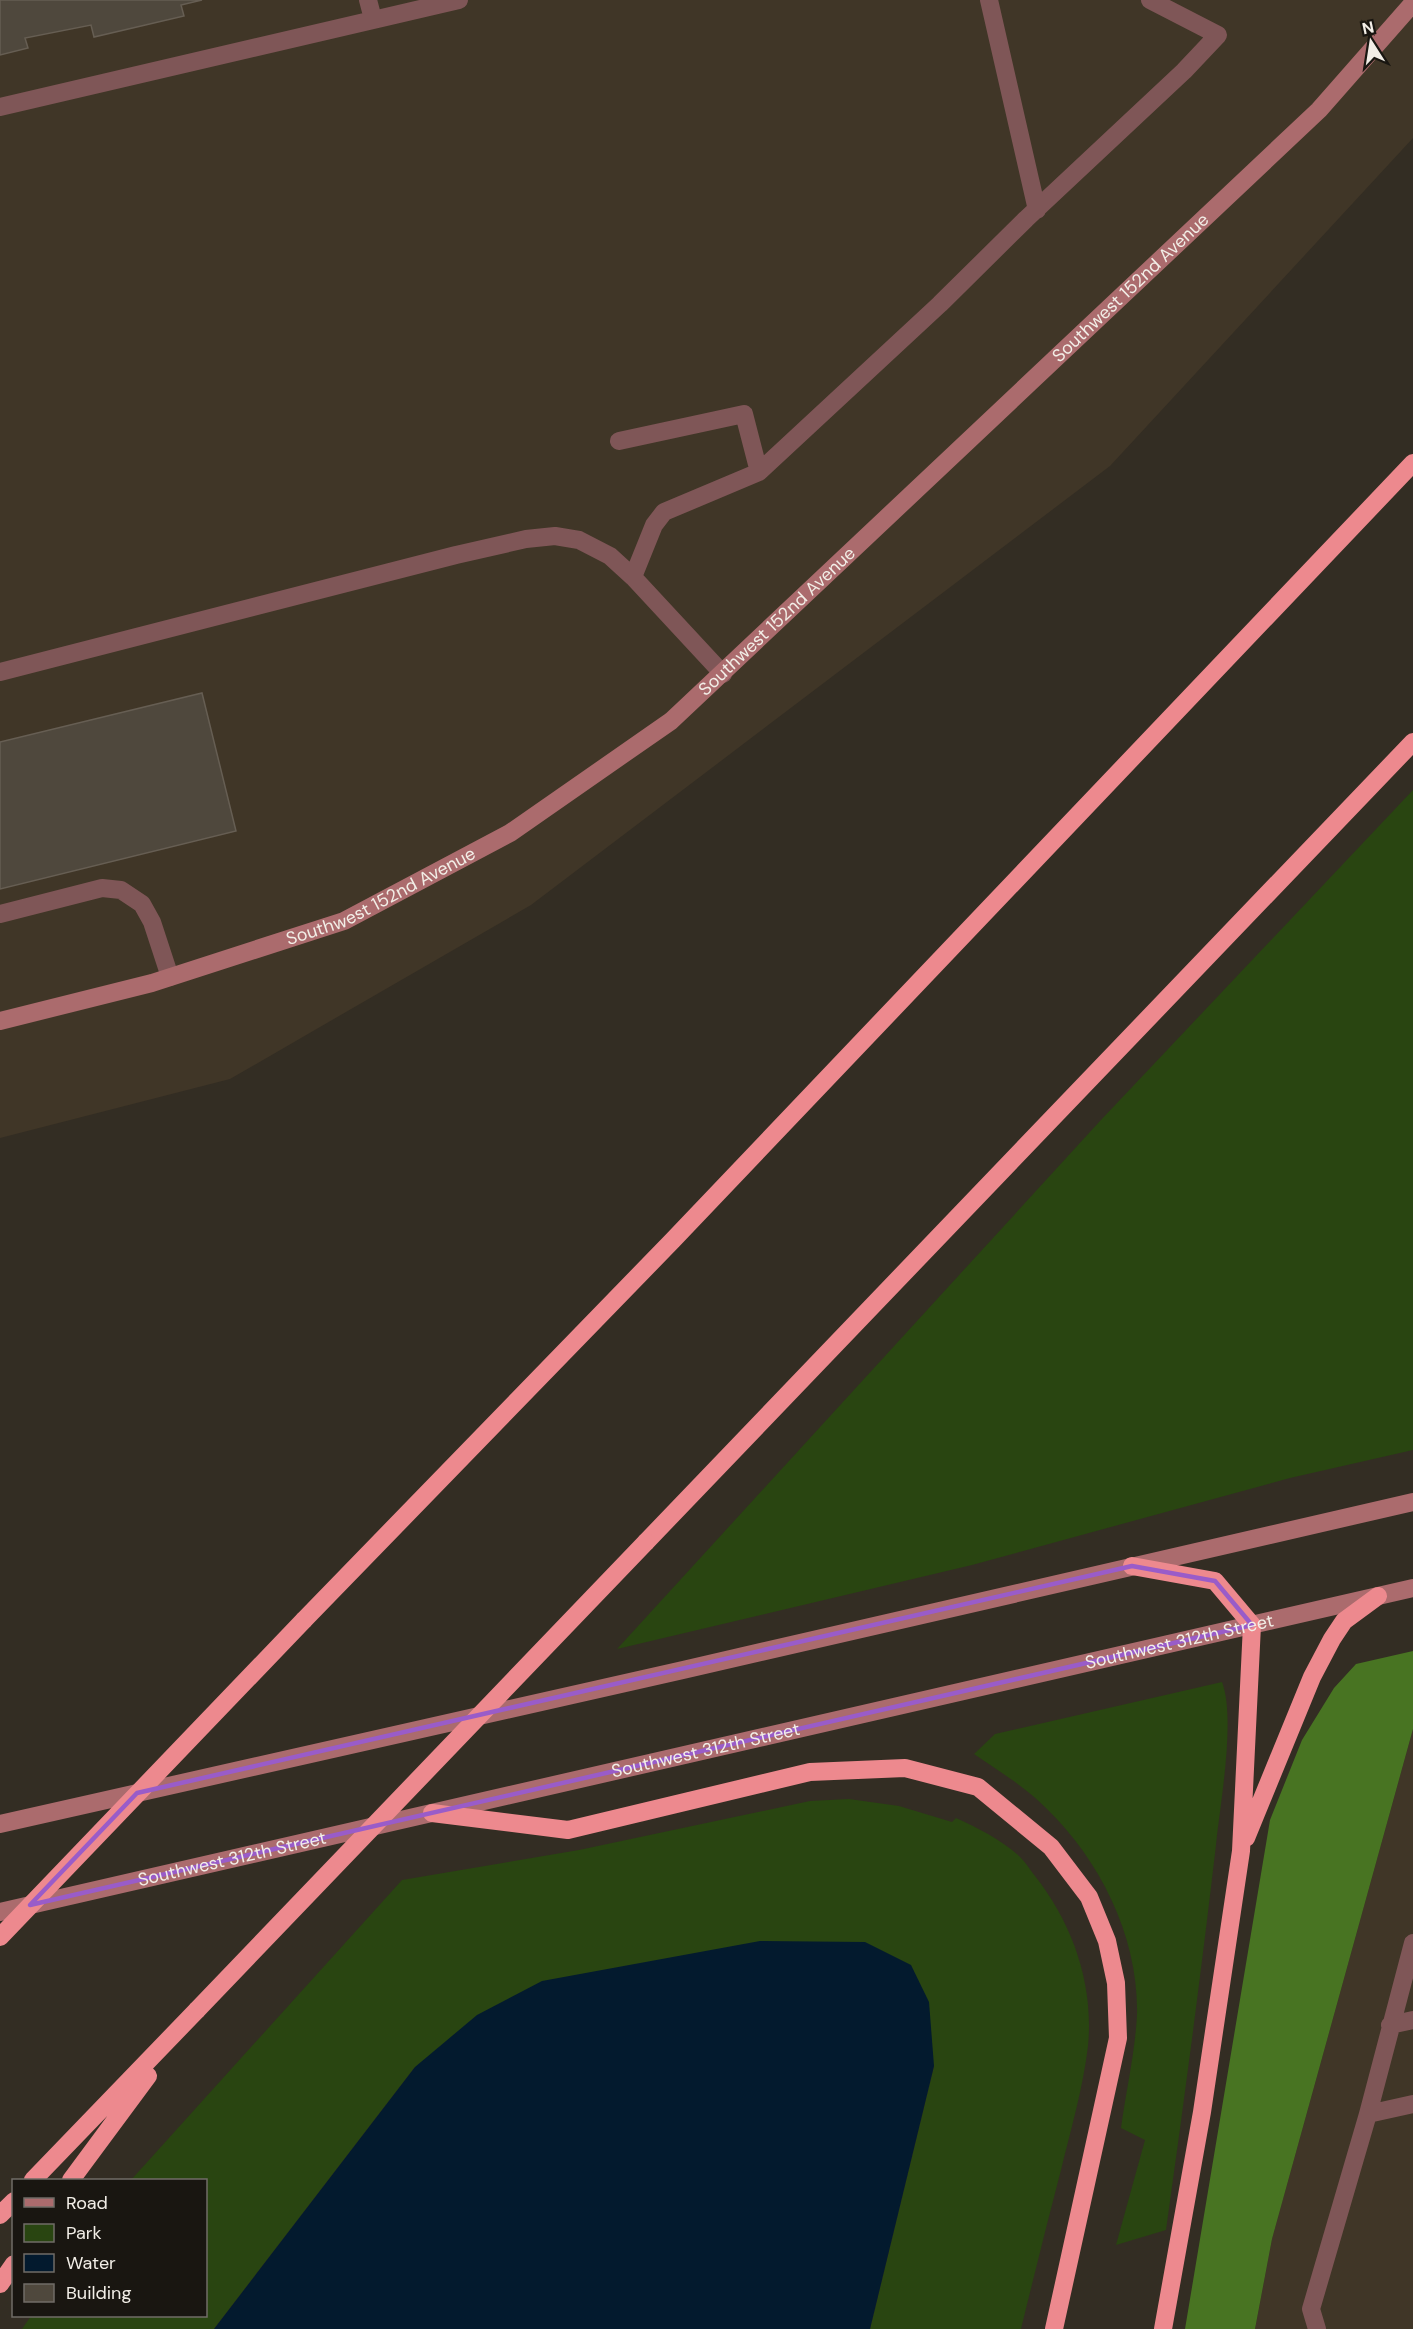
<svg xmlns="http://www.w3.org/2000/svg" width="1413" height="2329" font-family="'DM Sans',sans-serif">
<rect width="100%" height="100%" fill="#332d23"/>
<path fill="#403627" d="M0 0H1413V138L1110 466 531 905 230 1079 0 1138Z
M1413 1729V2329H1255L1272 2239Z"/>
<path fill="#294511" d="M1413 790V1450L1290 1478 972 1565 617 1649 1100 1121Z
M1222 1682C1236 1719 1220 1804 1216 1845 1201 1974 1184 2102 1166 2230L1116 2245 1145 2140 1121 2128C1126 2091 1135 2053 1137 2015 1139 1939 1101 1861 1046 1808 1025 1787 999 1771 974 1754L995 1734Z
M849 1799 899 1806 952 1822 956 1818C978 1828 1000 1839 1018 1855 1025 1861 1030 1870 1035 1876 1073 1924 1094 1985 1088 2046 1083 2088 1071 2129 1061 2170 1047 2223 1034 2276 1021 2329H870L934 2066 415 2067 214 2329H22L31 2316H206V2180H131L402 1880 579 1850 810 1801Z"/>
<path fill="#487422" d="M1413 1651V1729L1272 2239 1255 2329H1185L1270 1820 1302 1740 1334 1688 1356 1664Z"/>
<path fill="#031a2e" d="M760 1941 865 1942 911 1965 929 2002 934 2066 870 2329H214L415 2067 477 2015 542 1981Z"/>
<path fill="#4f483d" stroke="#665e53" stroke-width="1.5" d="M0 0H202L181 5 184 16 94 37 91 25 25 38 28 48 0 55Z
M202 693 236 831 0 889V742Z"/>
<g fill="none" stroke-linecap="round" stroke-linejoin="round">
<path stroke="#7f5657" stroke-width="18" d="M368 0 373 19
M989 0 1037 210
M0 107 459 0
M619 441 744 414 759 472
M633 577 654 525 664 512 759 472 940 304 1026 219 1184 71 1218 35 1150 0
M0 672 456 555 526 539 555 536 579 540 610 556 633 577 723 674
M0 914 102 888 121 890 142 904 152 922 170 977
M1390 2025 1413 2020
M1368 2114 1413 2104
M1317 2329 1311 2309 1368 2114 1413 1943"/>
<g stroke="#ab6b6d" stroke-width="18">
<path id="s1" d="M0 1021 152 983 344 921 510 833 671 721 1319 110 1413 3"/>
<path d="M0 1824 683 1670 1413 1502"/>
<path id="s2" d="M0 1912 1413 1588"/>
</g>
<path stroke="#ed898e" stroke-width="18" d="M646 1542 1413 742
M1132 1566 1215 1581 1252 1625 1241 1851 1202 2112 1163 2329
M304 1620 673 1240 1413 463
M432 1813 568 1830 810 1772 905 1768 978 1787 1051 1847 1089 1897 1107 1941 1116 1983 1118 2038 1054 2329
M1246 1838 1312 1677 1332 1639 1344 1621 1378 1596
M33 2180 197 2010
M71 2180 148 2076
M0 2215 14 2201
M0 2284 14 2264"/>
<path stroke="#ed898e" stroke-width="18" d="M0 1937 304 1620
M197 2010 646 1542"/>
</g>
<path fill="none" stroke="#995cc9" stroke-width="4.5" stroke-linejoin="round" d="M1132 1566 1215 1581 1252 1625 30 1905 137 1793Z"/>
<g text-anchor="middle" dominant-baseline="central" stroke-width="4.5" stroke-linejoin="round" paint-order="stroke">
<g font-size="18" fill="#f2eee7" stroke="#191611">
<text stroke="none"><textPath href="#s1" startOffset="1374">Southwest 152nd Avenue</textPath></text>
<text stroke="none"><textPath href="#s1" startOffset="888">Southwest 152nd Avenue</textPath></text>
<text stroke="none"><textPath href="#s1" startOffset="402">Southwest 152nd Avenue</textPath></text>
<text stroke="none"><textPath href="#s2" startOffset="1210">Southwest 312th Street</textPath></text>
<text stroke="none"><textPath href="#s2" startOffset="724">Southwest 312th Street</textPath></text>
<text stroke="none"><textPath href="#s2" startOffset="238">Southwest 312th Street</textPath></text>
</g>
</g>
<rect x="12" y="2179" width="195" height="138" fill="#191611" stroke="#706c67" stroke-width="1.5"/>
<rect x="24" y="2198" width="30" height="9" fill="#ab6b6d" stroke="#706c67" stroke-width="1.5"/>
<text x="66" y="2209" font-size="18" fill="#f2eee7">Road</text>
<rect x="24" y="2224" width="30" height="18" fill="#294511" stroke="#706c67" stroke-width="1.5"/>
<text x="66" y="2239" font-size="18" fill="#f2eee7">Park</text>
<rect x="24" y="2254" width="30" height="18" fill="#031a2e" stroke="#706c67" stroke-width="1.5"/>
<text x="66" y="2269" font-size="18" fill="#f2eee7">Water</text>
<rect x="24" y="2284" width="30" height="18" fill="#4f483d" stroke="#706c67" stroke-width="1.5"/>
<text x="66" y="2299" font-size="18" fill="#f2eee7">Building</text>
<g transform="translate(1371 42) rotate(348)" stroke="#191611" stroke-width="4.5" paint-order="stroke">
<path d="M0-4.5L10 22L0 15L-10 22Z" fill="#f2eee7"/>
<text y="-9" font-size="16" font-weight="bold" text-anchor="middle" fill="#f2eee7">N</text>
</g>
</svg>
